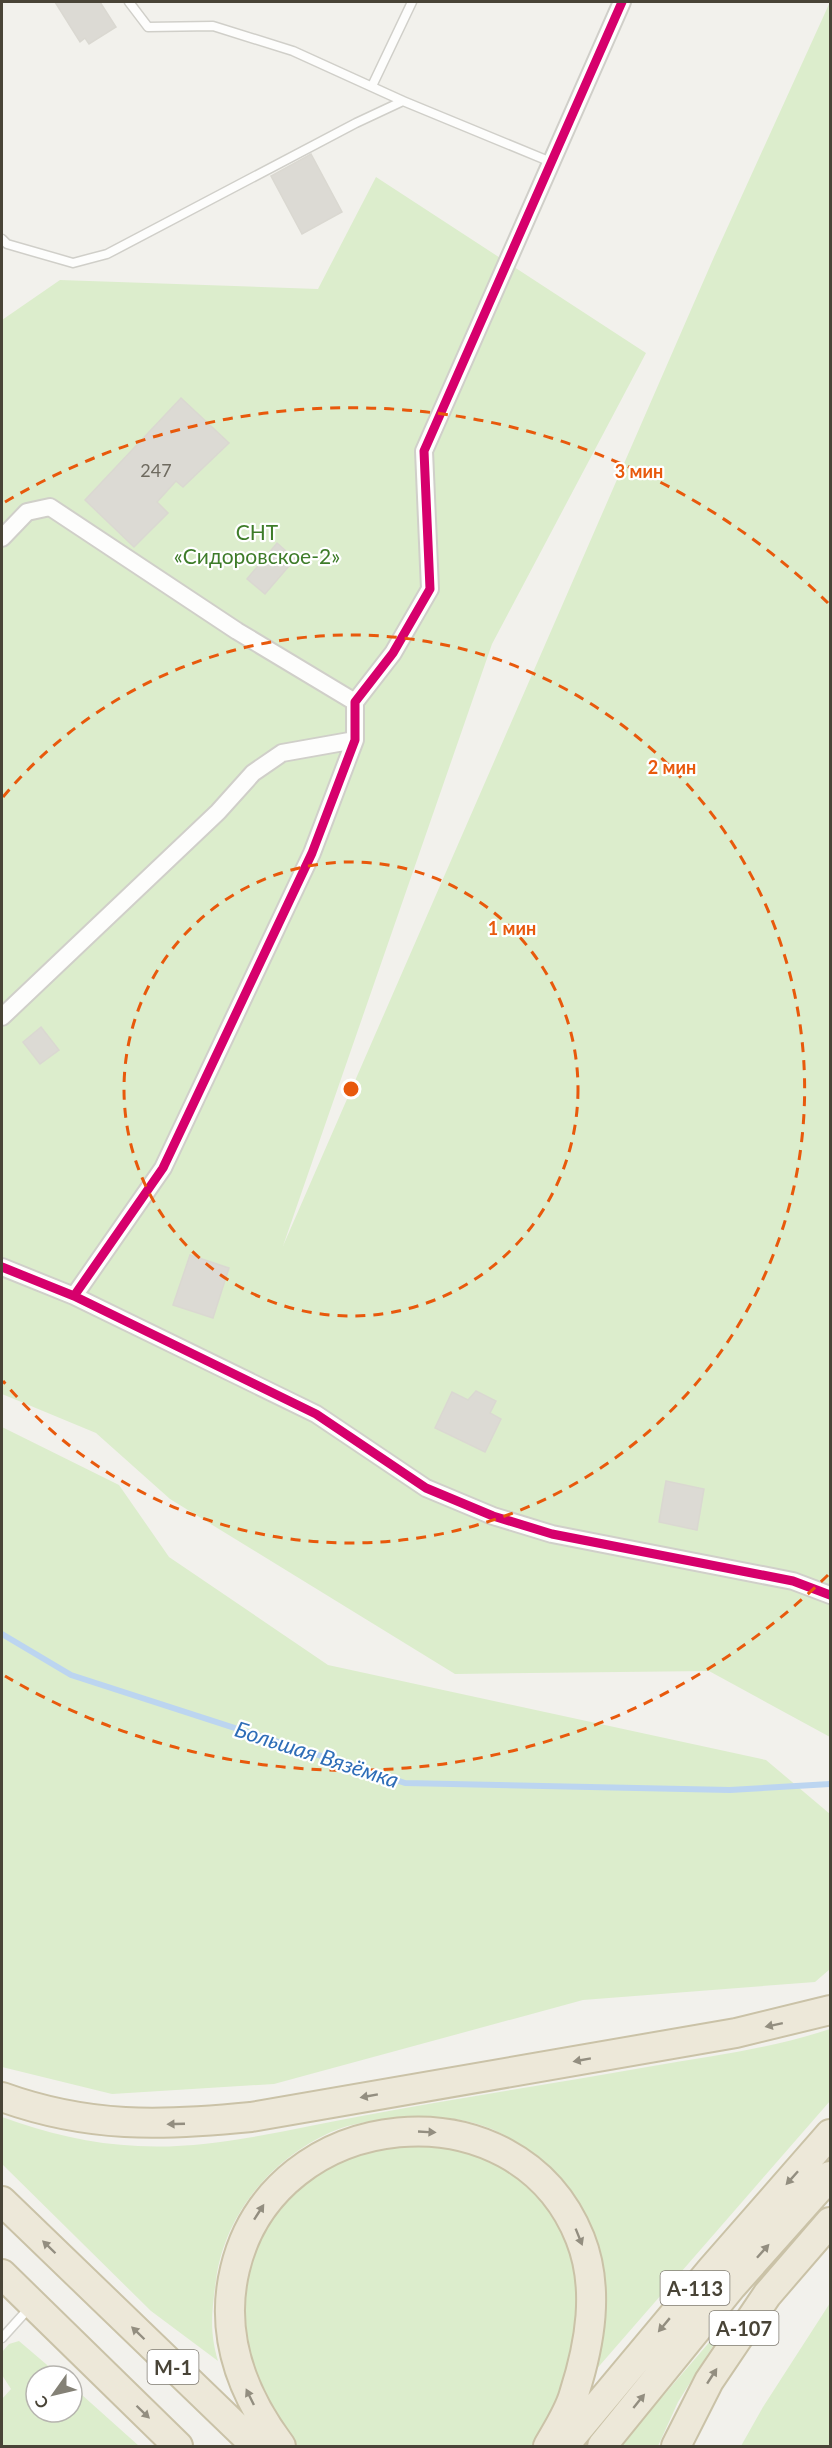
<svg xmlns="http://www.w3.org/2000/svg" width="832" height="2448" font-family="Lato,sans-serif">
<rect width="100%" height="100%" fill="#f2f1ec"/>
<path fill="#dcedcc" d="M830 2V1737L709 1671 455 1674 170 1499 96 1433 2 1394V320L60 280 318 289 376 177 646 353 492 644 283 1246 714 257Z
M2 1427 119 1485 169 1557 328 1665 766 1760 830 1814V1969L815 1982 583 2000 274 2084 112 2094 2 2067Z
M830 2029V2101L594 2372 557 2178C539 2159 516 2140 492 2129 461 2117 430 2115 398 2118 376 2120 351 2123 331 2132 271 2159 225 2214 216 2280 212 2310 209 2331 218 2361L151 2311 2 2164V2117C46 2133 91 2144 138 2146 213 2150 294 2128 367 2115 462 2097 558 2083 653 2066 713 2056 773 2048 830 2029Z
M396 2143 470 2150 526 2181 568 2236 581 2291 572 2360 562 2384 552 2426 538 2446H298C286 2433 259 2394 253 2378 250 2370 250 2359 248 2351 235 2281 258 2217 316 2175 340 2157 368 2151 396 2143Z
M830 2303V2446H741L763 2407Z
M731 2317 678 2402 658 2446H620Z
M19 2341 60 2376H36V2412H72V2386L139 2446H2V2399L11 2389 2 2375V2352L9 2344Z"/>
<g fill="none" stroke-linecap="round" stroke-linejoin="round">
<path stroke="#bcd5f0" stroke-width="6" d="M2 1634 71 1675 405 1783 730 1790 830 1784"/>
</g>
<path fill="#dcdad4" stroke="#dad8d1" stroke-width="1.5" d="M55 2H100L116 27 89 44 85 38 80 42Z
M311 154 342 212 302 234 271 176Z
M181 398 229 443 183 487 176 481 157 502 168 513 134 547 85 500Z
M277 543 295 559 265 594 247 579Z
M41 1027 59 1050 40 1064 23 1042Z
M190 1255 229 1268 213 1318 173 1305Z
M476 1391 496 1401 490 1413 501 1419 485 1452 435 1428 452 1392 468 1400Z
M666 1481 704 1489 697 1530 659 1522Z"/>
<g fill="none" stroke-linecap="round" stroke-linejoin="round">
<defs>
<path id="lane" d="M129 2 148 27 213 26 293 51 403 101
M372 86 412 2
M2 239 7 244 73 263 107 254 356 123 403 101 551 162
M2 2338 30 2307"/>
<path id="street" d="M2 538 27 512 50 507 237 631 355 702
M2 1017 218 812 253 773 282 753 355 740
M2 1267 74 1296 316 1414 426 1488 493 1516 552 1534 793 1581 830 1595
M74 1296 163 1168 312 853 355 740V702L393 653 430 589 424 451 622 2"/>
<path id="highway" d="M2 2097C88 2128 161 2126 251 2117L736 2033 830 2010
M2 2201 256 2446
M2 2274 178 2446
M281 2446C242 2394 219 2335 235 2269 274 2104 517 2080 580 2238 600 2288 590 2344 574 2394 569 2412 557 2430 548 2446
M564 2446 711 2270 830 2134
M602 2446 732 2286 830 2176
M676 2446 709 2381 767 2295 830 2222"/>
</defs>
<use href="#lane" stroke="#d0cfc9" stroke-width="11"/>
<use href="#street" stroke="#d0cfc9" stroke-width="20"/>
<use href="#highway" stroke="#cac2a7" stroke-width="32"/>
<use href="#lane" stroke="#fdfdfc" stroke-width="8"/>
<use href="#street" stroke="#fdfdfc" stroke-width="16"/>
<use href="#highway" stroke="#ede8d9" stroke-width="28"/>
<defs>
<path id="cycleway" d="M2 1267 74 1296 316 1414 426 1488 493 1516 552 1534 793 1581 830 1595
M74 1296 163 1168 312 853 355 740V702L393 653 430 589 424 451 622 2"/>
</defs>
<use href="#cycleway" stroke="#fff" stroke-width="13"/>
<use href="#cycleway" stroke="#d6006c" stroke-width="9"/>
</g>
<defs><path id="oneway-solid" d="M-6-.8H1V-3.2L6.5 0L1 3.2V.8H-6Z" transform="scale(1.5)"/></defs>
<g fill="#938e80">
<use href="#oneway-solid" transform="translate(774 2025) rotate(168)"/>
<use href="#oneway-solid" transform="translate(582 2060) rotate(170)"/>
<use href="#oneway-solid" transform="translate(369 2096) rotate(170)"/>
<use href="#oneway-solid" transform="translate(176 2124) rotate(178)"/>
<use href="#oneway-solid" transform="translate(427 2132) rotate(3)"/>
<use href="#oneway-solid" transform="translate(792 2178) rotate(132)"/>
<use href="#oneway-solid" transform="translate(259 2212) rotate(-57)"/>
<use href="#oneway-solid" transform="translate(579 2237) rotate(68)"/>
<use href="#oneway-solid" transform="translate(49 2247) rotate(-136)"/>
<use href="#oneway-solid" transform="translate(763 2251) rotate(-48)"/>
<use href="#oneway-solid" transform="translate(664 2325) rotate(130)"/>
<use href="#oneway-solid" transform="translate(138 2333) rotate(-136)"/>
<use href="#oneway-solid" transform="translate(712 2376) rotate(-57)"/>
<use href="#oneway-solid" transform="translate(250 2397) rotate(-116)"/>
<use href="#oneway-solid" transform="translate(639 2401) rotate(-51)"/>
<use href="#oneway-solid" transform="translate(143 2412) rotate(44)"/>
</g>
<g fill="none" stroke="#e8590c" stroke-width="3" stroke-dasharray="10 8">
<circle cx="351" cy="1089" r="227"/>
<path d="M3 797A454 454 0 1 1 3 1381"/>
<path d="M828 1575A681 681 0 0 1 5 1676M5 502A681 681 0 0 1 828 603"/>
</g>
<g text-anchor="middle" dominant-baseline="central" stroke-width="4.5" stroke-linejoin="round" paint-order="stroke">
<g font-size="18" fill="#6e6a5f">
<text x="156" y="470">247</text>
</g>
<g fill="#fff" stroke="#807c73" stroke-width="1.5">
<rect x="660.5" y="2271" width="69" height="34" rx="4.5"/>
<rect x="709.5" y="2311" width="69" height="34" rx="4.5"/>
<rect x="147.5" y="2350" width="51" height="34" rx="4.5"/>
</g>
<g font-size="20" font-weight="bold" fill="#494437">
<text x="695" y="2288">А-113</text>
<text x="744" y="2328">А-107</text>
<text x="173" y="2367">М-1</text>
</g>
<g font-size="21" fill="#3e7c29" stroke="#fff">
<text x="257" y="531">СНТ<tspan x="257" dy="24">«Сидоровское-2»</tspan></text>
</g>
<g font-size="22" font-style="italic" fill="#2e6db7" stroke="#fff">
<text transform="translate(317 1754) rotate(18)">Большая Вязёмка</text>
</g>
</g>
<circle cx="351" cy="1089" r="9" fill="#e8590c" stroke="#fff" stroke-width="3"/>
<g font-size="18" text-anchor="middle" font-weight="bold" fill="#e8590c" stroke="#fff" stroke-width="4.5" stroke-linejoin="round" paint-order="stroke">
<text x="639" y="478">3 мин</text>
<text x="672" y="774">2 мин</text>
<text x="512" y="935">1 мин</text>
</g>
<rect width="832" height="2448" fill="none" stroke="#494437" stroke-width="6"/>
<g transform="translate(54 2394) rotate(236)"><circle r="28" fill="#ffffff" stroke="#b6b4af" stroke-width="1.5"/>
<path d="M0-4.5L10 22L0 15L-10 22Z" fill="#848176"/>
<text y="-9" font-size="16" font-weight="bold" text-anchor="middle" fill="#494437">С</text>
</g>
</svg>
